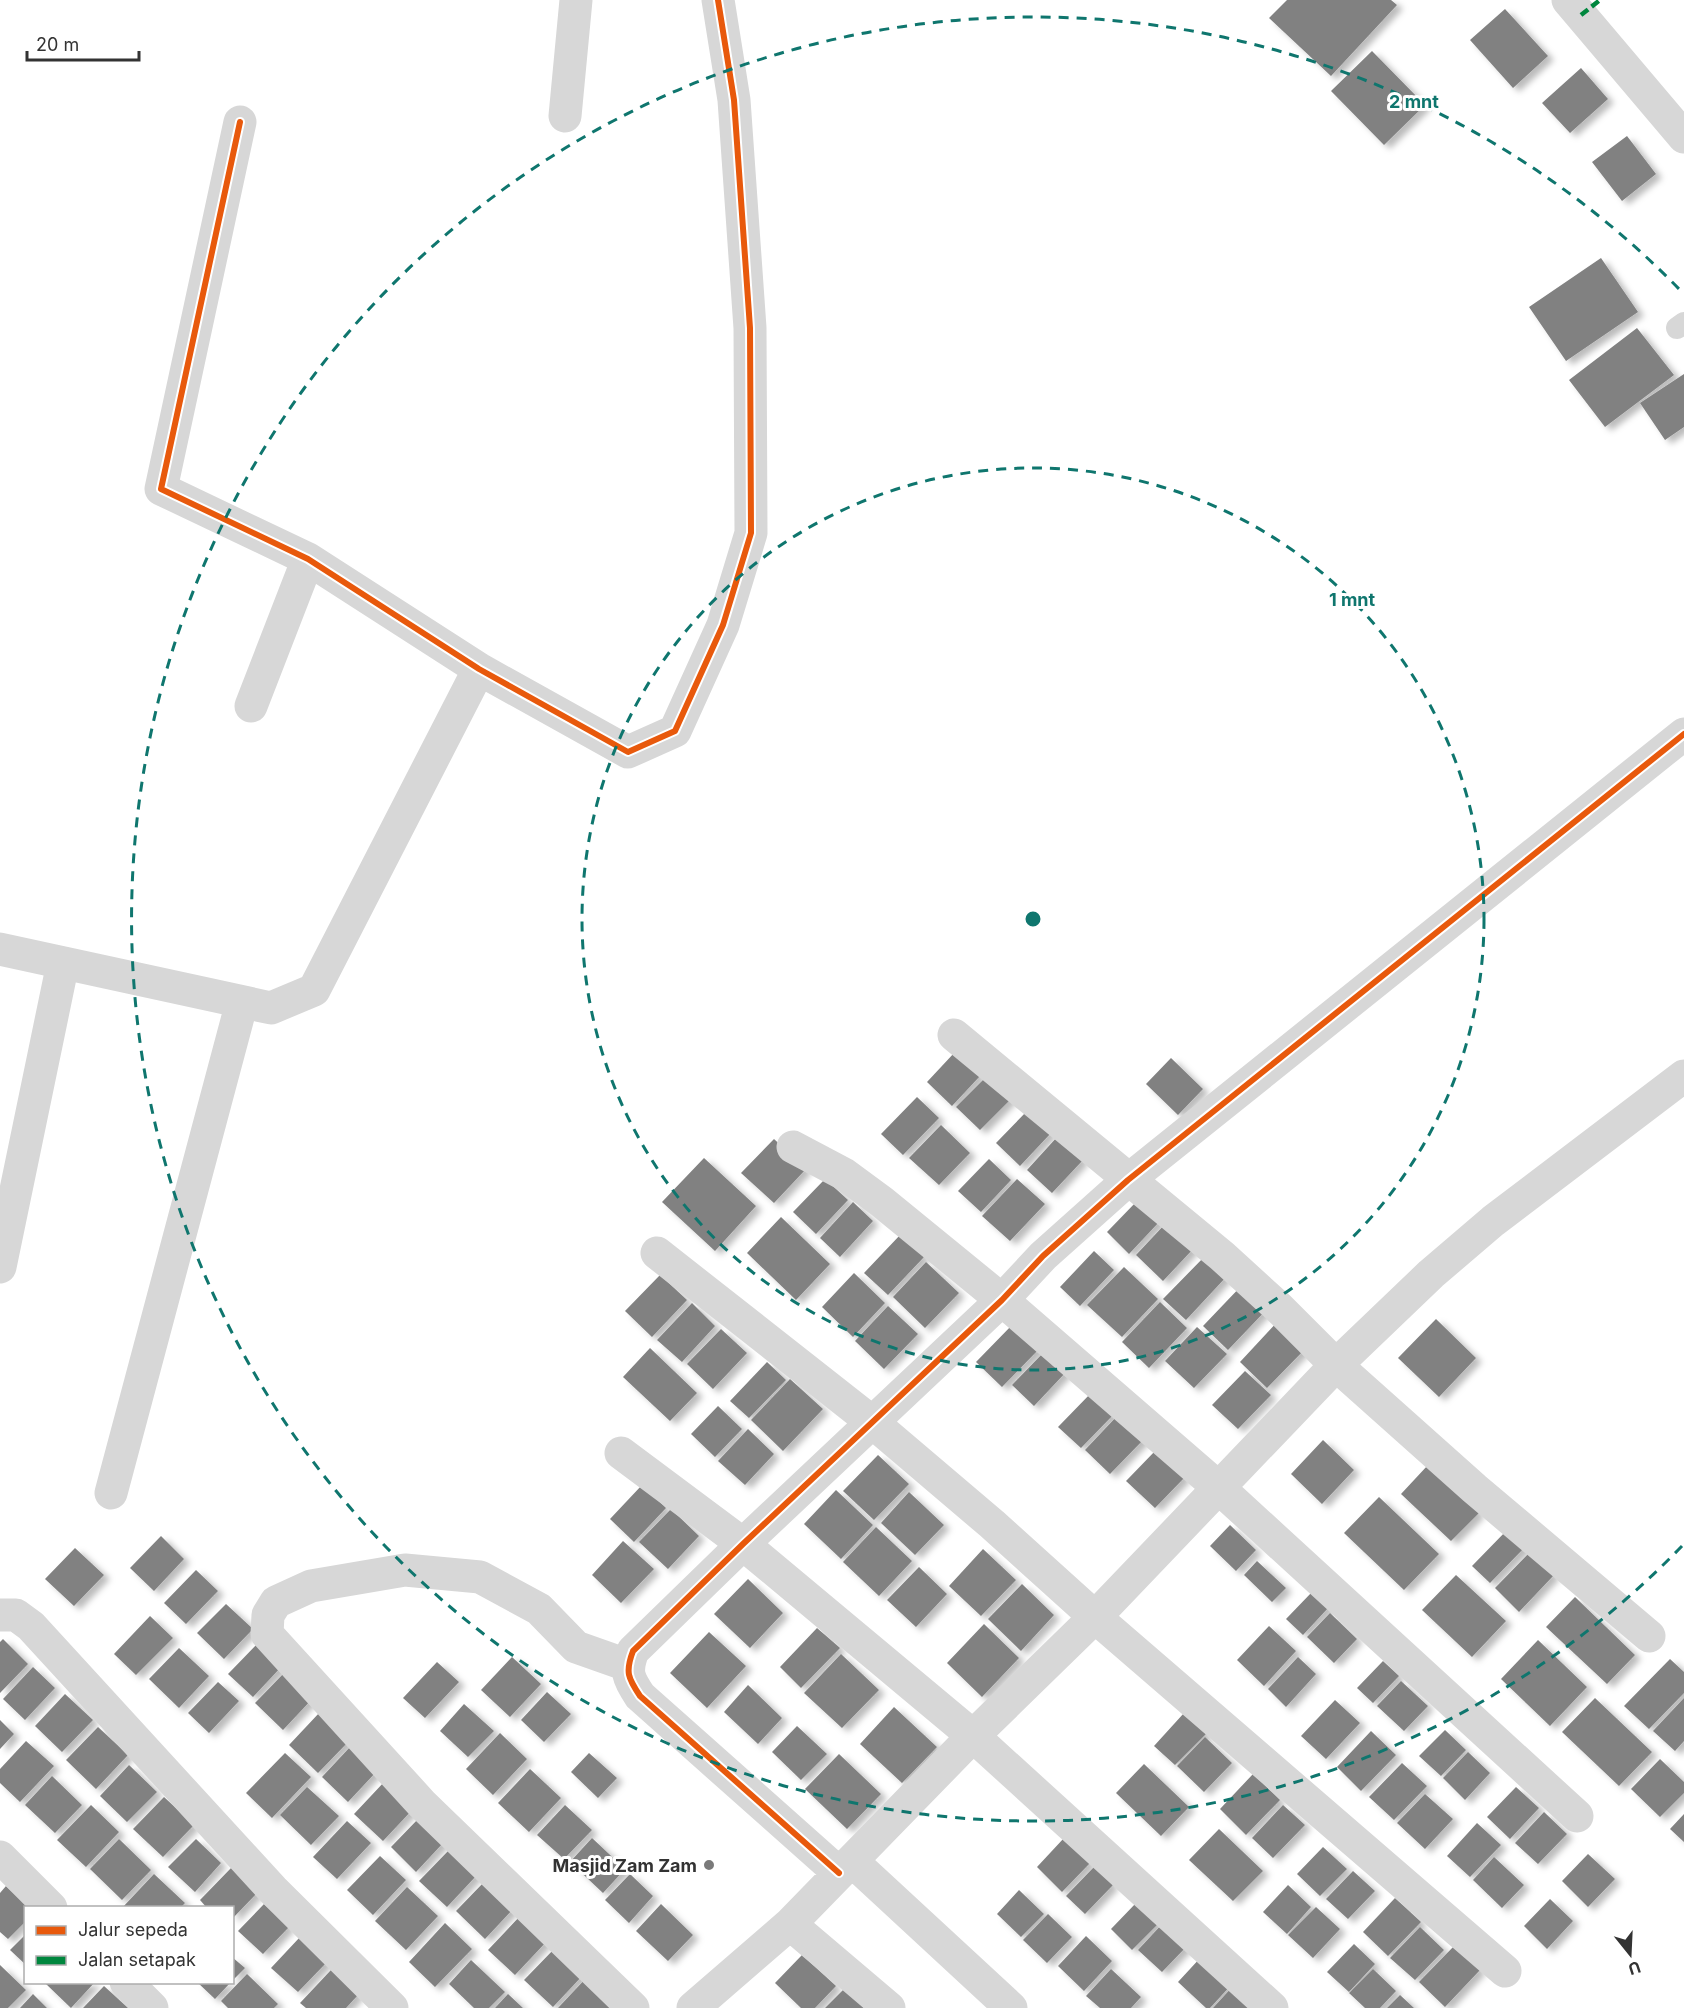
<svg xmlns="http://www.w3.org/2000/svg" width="1684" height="2008" font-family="Inter,sans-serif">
<defs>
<filter id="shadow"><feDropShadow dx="6" dy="4" stdDeviation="3" flood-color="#0004"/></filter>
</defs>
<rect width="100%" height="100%" fill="#fff"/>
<path fill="#818181" filter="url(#shadow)" d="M1287 0H1391L1397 5 1331 76 1269 18Z
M1505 9 1548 56 1513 88 1470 40Z
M1372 51 1425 105 1384 145 1331 91Z
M1581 68 1608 99 1570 133 1542 103Z
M1627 136 1656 174 1622 201 1592 162Z
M1601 258 1638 312 1566 361 1529 307Z
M1637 328 1674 375 1605 427 1569 380Z
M1684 374V427L1665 440 1640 403Z
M955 1052 980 1076 952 1106 927 1082Z
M1171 1058 1203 1089 1178 1115 1146 1084Z
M987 1076 1011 1099 980 1130 956 1107Z
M917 1097 939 1118 903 1155 881 1134Z
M1027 1111 1051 1133 1020 1166 996 1143Z
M941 1125 970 1153 939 1185 909 1158Z
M1058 1136 1083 1160 1052 1193 1027 1170Z
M774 1139 806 1169 774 1203 741 1173Z
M704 1158 756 1206 715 1251 662 1202Z
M989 1159 1011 1180 981 1212 958 1191Z
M825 1179 848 1200 816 1234 793 1212Z
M1017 1179 1045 1204 1010 1241 982 1216Z
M1138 1200 1160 1221 1129 1254 1107 1232Z
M853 1202 873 1221 840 1257 820 1238Z
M781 1217 830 1264 796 1300 747 1253Z
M1167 1222 1194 1248 1163 1281 1136 1255Z
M901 1234 924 1257 888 1295 864 1273Z
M1094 1251 1114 1270 1080 1306 1060 1287Z
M1206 1255 1227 1276 1186 1320 1163 1299Z
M926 1262 959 1293 925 1328 893 1297Z
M1124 1267 1158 1299 1122 1337 1087 1305Z
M854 1273 885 1303 853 1337 822 1307Z
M660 1275 687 1300 652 1337 625 1311Z
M1245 1282 1270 1306 1228 1350 1203 1326Z
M1160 1302 1187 1328 1149 1368 1122 1342Z
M692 1303 715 1326 682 1362 657 1340Z
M888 1306 918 1334 884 1369 855 1341Z
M1436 1319 1476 1358 1439 1397 1398 1358Z
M1279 1320 1308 1346 1267 1388 1240 1362Z
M1014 1323 1040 1348 1002 1387 976 1362Z
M1197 1327 1227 1354 1194 1388 1165 1361Z
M721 1329 747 1353 713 1389 687 1364Z
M650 1348 697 1393 670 1421 623 1377Z
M1046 1350 1067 1371 1034 1406 1012 1385Z
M767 1362 786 1380 749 1418 730 1401Z
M1245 1371 1271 1395 1238 1429 1212 1405Z
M790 1379 823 1409 783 1451 751 1420Z
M1092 1392 1115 1413 1081 1448 1058 1427Z
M718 1406 742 1429 715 1457 691 1434Z
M1119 1414 1145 1438 1110 1474 1085 1450Z
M748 1429 774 1454 745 1485 718 1461Z
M1323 1440 1354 1470 1322 1504 1291 1474Z
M1157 1449 1185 1477 1155 1508 1126 1481Z
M878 1455 909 1484 874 1520 843 1491Z
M1428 1465 1479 1513 1451 1541 1401 1494Z
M642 1485 666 1508 634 1542 610 1519Z
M836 1490 873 1525 841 1559 804 1524Z
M909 1492 944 1525 915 1555 881 1523Z
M1379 1497 1439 1554 1404 1590 1344 1533Z
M671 1509 699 1536 668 1569 639 1542Z
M1230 1525 1256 1550 1236 1571 1210 1546Z
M876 1527 912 1561 879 1596 843 1562Z
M1508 1529 1526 1546 1490 1583 1472 1566Z
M161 1536 184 1559 154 1591 130 1568Z
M623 1541 654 1569 621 1603 592 1575Z
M75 1548 104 1575 74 1606 45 1579Z
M983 1549 1016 1580 981 1616 949 1586Z
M1530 1552 1554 1575 1519 1612 1495 1588Z
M1257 1561 1286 1588 1272 1602 1244 1575Z
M919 1567 947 1594 916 1627 887 1600Z
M196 1570 218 1591 186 1624 164 1603Z
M1456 1575 1506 1621 1472 1657 1422 1610Z
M748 1579 783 1613 750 1648 714 1614Z
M1022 1584 1054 1615 1021 1651 988 1619Z
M1312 1592 1329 1607 1303 1635 1286 1619Z
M1575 1597 1635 1655 1607 1684 1546 1627Z
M226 1604 253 1629 224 1659 197 1633Z
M1330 1613 1357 1639 1334 1663 1307 1637Z
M150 1616 173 1638 136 1675 114 1654Z
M984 1624 1019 1658 982 1697 947 1663Z
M1269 1626 1296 1651 1264 1686 1237 1660Z
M817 1628 840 1648 801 1688 780 1667Z
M709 1632 746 1666 707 1708 670 1673Z
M3 1639 28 1664 0 1693V1642Z
M1538 1640 1587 1687 1550 1726 1501 1679Z
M259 1642 283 1665 253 1697 228 1674Z
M179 1648 209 1676 179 1708 149 1679Z
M841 1654 879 1690 842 1728 804 1693Z
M512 1657 541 1684 510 1717 481 1690Z
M1298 1657 1316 1674 1286 1707 1268 1689Z
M1670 1659 1684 1672V1693L1649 1729 1624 1706Z
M1383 1661 1399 1676 1373 1703 1357 1688Z
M437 1662 459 1682 425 1718 403 1698Z
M33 1667 55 1688 25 1720 3 1699Z
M286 1671 314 1697 283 1730 255 1703Z
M1401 1681 1428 1706 1404 1731 1377 1706Z
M218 1682 239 1701 209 1733 188 1713Z
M748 1685 782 1718 758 1744 724 1712Z
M547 1692 571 1714 544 1742 521 1720Z
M65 1694 93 1720 62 1752 35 1726Z
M1595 1698 1652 1752 1619 1786 1562 1732Z
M1684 1698V1741L1675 1751 1653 1731Z
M1335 1700 1360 1723 1326 1759 1301 1736Z
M464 1704 494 1731 468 1757 440 1731Z
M894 1707 937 1747 902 1783 860 1744Z
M320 1712 350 1740 318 1773 289 1745Z
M1184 1713 1206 1734 1175 1765 1154 1746Z
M0 1720 14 1734 0 1749Z
M797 1726 827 1754 801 1780 772 1752Z
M98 1727 128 1755 96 1789 66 1760Z
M1445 1730 1466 1750 1441 1776 1419 1756Z
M1371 1731 1396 1755 1361 1791 1337 1767Z
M500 1733 527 1759 493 1795 466 1769Z
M1205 1737 1232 1763 1204 1792 1177 1766Z
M26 1741 54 1766 20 1802 0 1783V1769Z
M351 1746 377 1771 348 1802 322 1777Z
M1468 1752 1490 1773 1465 1800 1443 1778Z
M285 1753 311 1777 272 1818 246 1793Z
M589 1753 617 1778 598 1798 571 1772Z
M839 1754 881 1794 847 1829 805 1789Z
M1660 1759 1684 1782V1793L1660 1817 1631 1789Z
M1402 1763 1427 1786 1394 1820 1369 1797Z
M1144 1764 1189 1807 1161 1836 1116 1793Z
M129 1765 157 1792 127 1822 100 1796Z
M530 1769 561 1798 529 1832 498 1803Z
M1253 1774 1280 1800 1246 1835 1220 1809Z
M52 1776 82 1805 55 1833 25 1805Z
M385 1781 414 1808 383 1841 354 1814Z
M307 1787 339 1816 311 1845 280 1815Z
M1516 1787 1539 1808 1510 1839 1487 1817Z
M1425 1794 1453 1819 1425 1849 1397 1823Z
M164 1797 194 1825 163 1857 133 1829Z
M91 1805 119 1832 86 1867 57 1840Z
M565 1805 592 1830 564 1859 537 1835Z
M1283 1805 1305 1825 1273 1858 1252 1838Z
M1544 1812 1567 1834 1538 1864 1515 1843Z
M1684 1814V1842L1670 1829Z
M419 1818 444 1842 416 1872 391 1847Z
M347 1821 371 1843 337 1879 313 1857Z
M1477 1823 1501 1845 1470 1877 1447 1856Z
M1219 1829 1263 1871 1233 1901 1189 1860Z
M592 1838 625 1869 603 1893 570 1862Z
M1064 1838 1090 1863 1062 1892 1037 1867Z
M119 1839 151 1870 122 1900 90 1869Z
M196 1839 221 1863 195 1892 168 1867Z
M1323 1847 1347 1869 1320 1896 1297 1874Z
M450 1849 477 1875 447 1907 419 1881Z
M1588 1854 1615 1879 1588 1907 1562 1881Z
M380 1856 406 1880 373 1915 347 1890Z
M1494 1857 1524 1885 1502 1908 1473 1880Z
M232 1867 258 1892 232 1919V1908H207L200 1900Z
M1094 1867 1113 1885 1085 1914 1066 1896Z
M1353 1871 1375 1891 1348 1919 1326 1899Z
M154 1874 185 1903 180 1908H122Z
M630 1874 653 1896 629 1923 605 1900Z
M485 1881 514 1908 485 1939 456 1911Z
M1288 1885 1311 1907 1287 1934 1263 1912Z
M6 1886 29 1908H26V1921L8 1939 0 1932V1893Z
M407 1887 438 1916 406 1950 375 1921Z
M1019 1890 1044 1914 1021 1937 997 1914Z
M1395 1898 1421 1922 1388 1956 1363 1932Z
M1550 1899 1573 1921 1547 1949 1524 1926Z
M1137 1902 1159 1923 1132 1950 1111 1929Z
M264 1904 289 1927 263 1954 238 1931Z
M661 1904 693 1935 668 1961 636 1931Z
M1316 1907 1340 1929 1313 1958 1288 1935Z
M1048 1914 1072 1937 1047 1963 1023 1940Z
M521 1915 548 1940 515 1975 488 1950Z
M1164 1922 1188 1945 1162 1972 1138 1950Z
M445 1923 472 1949 435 1987 409 1962Z
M1420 1927 1444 1950 1415 1980 1390 1958Z
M26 1934V1965L10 1950Z
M1086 1936 1112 1961 1084 1991 1058 1966Z
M300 1937 327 1962 298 1992 271 1968Z
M1354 1944 1375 1964 1349 1992 1327 1972Z
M1455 1945 1480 1970 1445 2007 1419 1982Z
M556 1947 584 1974 553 2007 524 1980Z
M802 1955 836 1986 815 2008H801L775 1983Z
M1202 1956 1232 1984 1210 2008H1206L1178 1982Z
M232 1957 245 1968 232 1981Z
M471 1960 505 1992 489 2008H474L449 1984Z
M0 1965 26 1990 8 2008H0Z
M1111 1969 1141 1997 1131 2008H1100L1086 1996Z
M1373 1969 1396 1991 1380 2008H1365L1349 1993Z
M331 1970 358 1995 346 2008H306L300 2003Z
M247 1974 278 2004 274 2008H228L221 2001Z
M589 1975 616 2008H558Z
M48 1982H95L71 2008 46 1984Z
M197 1982H231L215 1999Z
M1235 1984 1261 2008H1213Z
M104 1986 128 2008H83Z
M844 1989 864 2008H825Z
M33 1994 47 2008H20Z
M508 1994 523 2008H495Z
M1400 1995 1414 2008H1387Z"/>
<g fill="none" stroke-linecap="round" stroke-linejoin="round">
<path stroke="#d7d7d7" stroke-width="22" d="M1677 328 1684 323"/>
<path stroke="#d7d7d7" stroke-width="33" d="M1568 0 1684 137
M565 116 576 0
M240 122 161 489 308 559 479 669 628 752 675 731 723 625 751 533 750 328 734 100 718 0
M251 706 308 559
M0 949 271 1008 314 990 479 669
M954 1035 1222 1256 1278 1307 1336 1365 1475 1489 1649 1636
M793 1147 844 1174 882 1202 1002 1300 1219 1488 1577 1816
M657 1253 872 1422 992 1524 1095 1617 1505 1971
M0 1267 63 963
M621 1453 743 1544 973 1736 1272 2008
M111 1493 242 1002
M0 1615H16L31 1626 273 1890 392 2008
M627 1665 576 1647 539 1609 480 1577 405 1570 311 1586 276 1602 268 1615 267 1634 422 1804 633 2008
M0 1857 51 1908
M852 1861 1011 2008
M839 1873 640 1696C628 1678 625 1672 633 1651L743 1544 1002 1300 1043 1256 1128 1180 1684 734
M790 1924 889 2008
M126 1982 152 2008
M693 2008 790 1924 973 1736 1095 1617 1336 1365 1431 1274 1493 1221 1684 1076"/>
<path stroke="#00873e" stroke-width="4.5" stroke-dasharray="9 4.5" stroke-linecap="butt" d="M1581 15 1600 0"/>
<defs>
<path id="cycleway" d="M240 122 161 489 308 559 479 669 628 752 675 731 723 625 751 533 750 328 734 100 718 0
M839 1873 640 1696C628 1678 625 1672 633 1651L743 1544 1002 1300 1043 1256 1128 1180 1684 734"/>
</defs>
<use href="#cycleway" stroke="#fff" stroke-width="10"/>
<use href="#cycleway" stroke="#e8590c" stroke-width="6"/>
</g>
<g fill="none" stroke="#0f766e" stroke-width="3" stroke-dasharray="10 8">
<circle cx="1033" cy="919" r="451"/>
<path d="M1682 1546A902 902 0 1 1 1682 292"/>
</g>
<circle fill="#7a7a7a" stroke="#fff" stroke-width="2" cx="709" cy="1865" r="6"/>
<g text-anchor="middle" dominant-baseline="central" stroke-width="6" stroke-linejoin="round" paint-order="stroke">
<g font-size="18" font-weight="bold" fill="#333" stroke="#fff" text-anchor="end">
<text x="697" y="1865">Masjid Zam Zam</text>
</g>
</g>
<circle cx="1033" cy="919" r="9" fill="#0f766e" stroke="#fff" stroke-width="3"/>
<g font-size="18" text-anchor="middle" font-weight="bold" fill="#0f766e" stroke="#fff" stroke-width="6" stroke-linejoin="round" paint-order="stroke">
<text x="1414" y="108">2 mnt</text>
<text x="1352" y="606">1 mnt</text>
</g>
<rect x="24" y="1906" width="210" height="78" fill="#ffffff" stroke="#adadad" stroke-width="1.5"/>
<rect x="36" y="1926" width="30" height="9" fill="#e8590c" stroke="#adadad" stroke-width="1.5"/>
<text x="78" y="1936" font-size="18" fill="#333333">Jalur sepeda</text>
<rect x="36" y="1956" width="30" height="9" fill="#00873e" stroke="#adadad" stroke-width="1.5"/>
<text x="78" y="1966" font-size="18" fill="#333333">Jalan setapak</text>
<g transform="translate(1630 1954) rotate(162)" stroke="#ffffff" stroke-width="4.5" paint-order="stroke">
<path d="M0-4.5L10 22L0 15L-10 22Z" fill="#333333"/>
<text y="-9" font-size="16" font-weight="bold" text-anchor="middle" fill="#333333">U</text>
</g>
<path d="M27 51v9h112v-9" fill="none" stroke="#333333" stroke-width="3"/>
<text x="36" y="51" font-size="18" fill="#333333" stroke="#ffffff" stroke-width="4.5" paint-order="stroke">20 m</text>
</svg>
